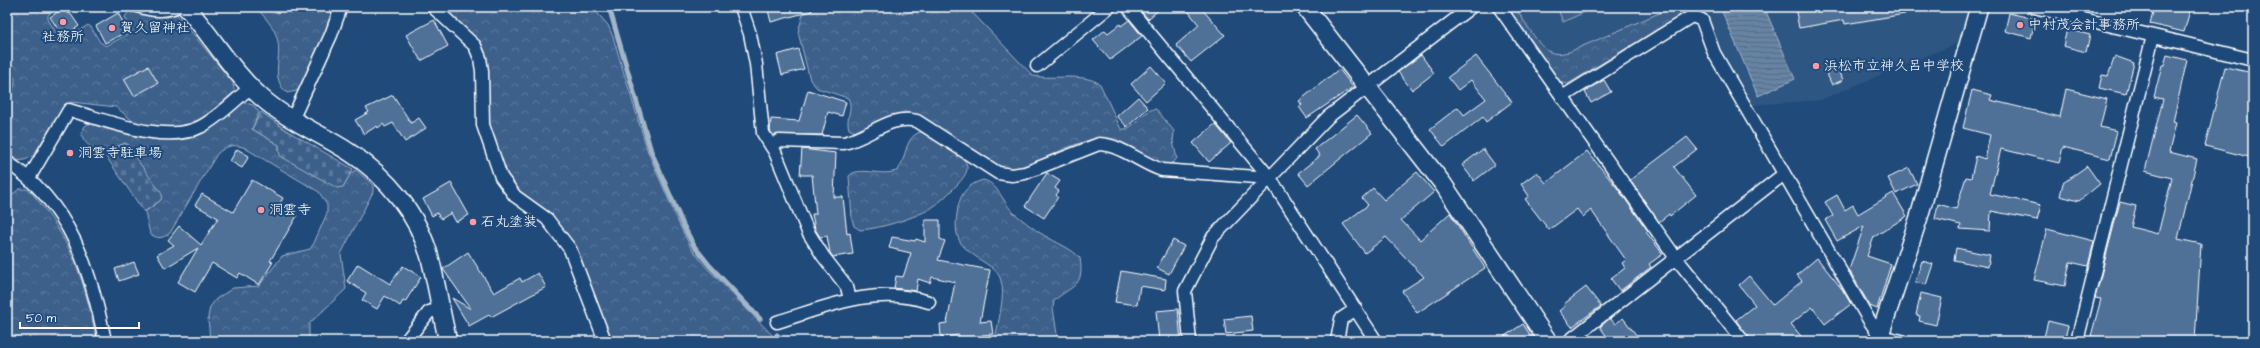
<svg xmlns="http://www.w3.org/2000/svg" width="2260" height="348" font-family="'Architects Daughter','Klee One',sans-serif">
<defs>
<pattern id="forest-crowns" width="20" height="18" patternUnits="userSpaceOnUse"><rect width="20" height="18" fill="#3c618b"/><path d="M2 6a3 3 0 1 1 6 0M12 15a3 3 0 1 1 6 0" fill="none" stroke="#59799c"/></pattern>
<pattern id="cemetery-stones" width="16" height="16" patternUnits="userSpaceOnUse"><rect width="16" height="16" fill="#3c618b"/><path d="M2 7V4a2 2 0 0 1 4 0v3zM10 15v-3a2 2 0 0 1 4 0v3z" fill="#59799c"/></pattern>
<pattern id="water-rules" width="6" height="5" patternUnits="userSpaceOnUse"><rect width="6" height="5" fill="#6583a4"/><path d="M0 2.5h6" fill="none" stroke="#5b6d81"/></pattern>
</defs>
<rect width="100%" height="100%" fill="#1f4a7a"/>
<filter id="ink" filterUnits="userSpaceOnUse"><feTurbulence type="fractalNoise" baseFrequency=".025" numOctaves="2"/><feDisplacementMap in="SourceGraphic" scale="8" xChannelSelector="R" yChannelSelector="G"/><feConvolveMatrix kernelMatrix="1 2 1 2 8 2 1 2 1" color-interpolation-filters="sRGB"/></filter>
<g filter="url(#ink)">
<path fill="#2e5683" d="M1507 7H1970L1960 42 1820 100 1753 105 1720 50 1708 14 1691 9 1568 84 1561 83Z"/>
<path fill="#3c618b" stroke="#9eb0c5" d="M1557 7H1586L1587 11 1563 22Z"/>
<path fill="url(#forest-crowns)" stroke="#9eb0c5" d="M7 7H59L48 15V19L60 39 67 38 88 25 91 27 100 42 106 46 130 33 131 30 125 17C132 2 158 7 171 7L233 83 235 94 200 123 190 128 143 126 135 123 116 107 71 102 63 108 33 156C23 162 17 162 7 156V111L10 106 15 82V78L7 71Z
M256 7H336C330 23 309 84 296 91 294 92 290 92 287 93 269 77 283 58 277 38 274 26 263 16 256 7Z
M446 7H592L608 25 613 37 648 152 680 226 691 248 707 268 778 341H610L574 247 519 193 505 175 488 124 487 70Z
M805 7H898L903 14 929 7H967L1033 76C1054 80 1082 72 1100 84L1121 129C1135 131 1141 110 1155 109L1157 110 1174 131 1173 142 1177 158 1174 162C1152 172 1133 144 1113 139 1091 132 1045 159 1023 168 1010 169 1001 168 989 161L920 115C888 107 882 126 855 132L849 129C845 118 854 108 848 98L817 88 810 80 798 32Z
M1507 7H1515C1523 18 1538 47 1550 52 1557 55 1563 53 1569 52L1673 7H1694L1568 84 1561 83Z
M242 102 253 105 259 112 252 129 279 145V152L343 187 350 174 356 170 373 185V192L341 254 346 289 309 324V341H210L208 317 210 307 216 299 233 288 259 286 282 256 310 249 314 243 327 213V205L319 192 243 147C232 144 226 146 217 154L170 233C162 239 158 239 150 234L145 212 161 200 129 145 125 143 103 152C92 149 84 144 81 133L85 126 91 122 166 139Z
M920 132 927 134C936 140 962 153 966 163 970 171 963 178 958 184 949 193 941 202 930 209 914 218 879 229 860 230L854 226 852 219 849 176C858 165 884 178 898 170 907 157 904 138 920 132Z
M983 180C998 183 1003 203 1014 213 1025 222 1037 232 1049 238 1061 245 1072 249 1080 258 1085 288 1071 285 1054 301L1053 308 1058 341H995C997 326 1006 294 1001 281 999 273 994 269 988 265 960 246 952 242 958 207 961 192 969 184 983 180Z
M19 189H27L32 193C73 242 84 280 97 341H7V199Z"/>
<path fill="url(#cemetery-stones)" stroke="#9eb0c5" d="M261 112 286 130 353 169 343 187 337 188 280 156 279 145 252 129Z
M125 143 162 194 161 200 144 212 105 155Z"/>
<path fill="url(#water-rules)" stroke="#a3b5c8" d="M1720 7H1764L1795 79 1758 96Z"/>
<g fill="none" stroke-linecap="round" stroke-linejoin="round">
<path stroke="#a3b5c8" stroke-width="5" d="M609 7 651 151 683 225 694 246 710 266 760 319
M777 335 783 341"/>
</g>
<path fill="#507197" stroke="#fff" d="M770 7H811L812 11 771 22 768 10H771Z
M1145 7H1162L1148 19 1140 10Z
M1185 7H1200L1225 35 1191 62 1176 45 1199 25Z
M1825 7H1904L1905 14 1845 24 1844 20 1799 28 1796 12Z
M2154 7 2175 11 2176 7H2191L2184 32 2150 24Z
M64 8 68 14 70 13 79 26 63 37 50 17Z
M118 13 128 31 105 43 96 26Z
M2009 13 2035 19 2031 38 2005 31Z
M434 20 448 46 421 61 406 35Z
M1129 20 1142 36 1110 60 1093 40 1105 30 1108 33 1120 24 1121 26Z
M2067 29 2090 35 2086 52 2063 46Z
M798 49 804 69 782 75 777 55Z
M1421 55 1434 73 1412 90 1398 72Z
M2167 55 2187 60 2173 122 2176 123 2169 152 2197 159 2178 239 2201 244 2195 341H2111L2091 336 2101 299 2095 298 2120 202 2136 206 2131 227 2158 234 2172 178 2145 171 2163 99 2154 97 2162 65H2164Z
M1476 56 1512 102 1486 122 1483 117 1444 147 1430 129 1458 107 1464 115 1486 99 1471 80 1458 90 1448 77Z
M2115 56 2134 63 2126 94 2099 88 2102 75 2108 76Z
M148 66 158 83 134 96 124 79Z
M1151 66 1166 83 1146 101 1131 84Z
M1838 67 1843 80 1832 85 1826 72Z
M2225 67 2253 73V158L2205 146Z
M1339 69 1353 87 1307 118 1299 107 1302 105 1299 101Z
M1604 80 1611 92 1591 103 1585 92Z
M2066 89 2107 99 2100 127 2117 131 2110 159 2063 147 2059 163 2001 149 1990 194 2041 205 2037 220 1991 211 1990 231 1960 229 1961 225 1935 219 1938 204 1956 209 1966 177 1971 178 1976 156 1985 159 1990 135 1963 128 1972 90 1992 95 1990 100 2060 117Z
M808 90 846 102 842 116 828 112 822 135H773L770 131 771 119 799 121Z
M393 95 411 123 419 118 426 128 405 142 393 123 385 127 383 124 378 128 377 126 364 134 355 120 369 112 366 108Z
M1138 97 1148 108 1127 127 1117 116Z
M1357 115 1372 133 1308 185 1298 173 1320 156 1315 149Z
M1215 124 1231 143 1209 162 1193 143Z
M1687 137 1697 149 1674 167 1696 195 1670 216 1669 214 1659 222 1630 180Z
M237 149 249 156 242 168 230 161Z
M802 149 836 153 834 197H843L847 234 850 233 853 254 833 257 830 253 827 236 820 237 815 229 812 214H816L812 175H800Z
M1483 149 1495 165 1474 181 1462 165Z
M1587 151 1618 189 1648 231 1646 232 1663 254 1649 264 1651 267 1620 291 1611 279 1625 268 1622 263 1626 260 1591 210 1583 217 1577 209 1549 230 1525 199 1529 196 1521 184 1537 172 1546 183Z
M2087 166 2100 184 2079 201 2060 196 2063 183Z
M1909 168 1917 184 1896 194 1888 178Z
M1417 172 1434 192 1401 220 1420 240 1450 213 1485 268 1417 313 1402 291 1424 277 1386 237 1365 253 1343 224 1368 205 1362 198 1373 188 1384 200Z
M1047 173 1060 181 1055 188 1059 191 1056 195 1058 197 1044 218 1025 206Z
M252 180 283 198 279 205 297 216 270 261 273 262 259 285 240 273 237 278 212 263 195 292 178 282 198 248 165 268 157 255 174 245 168 240 179 226 201 245 218 218 195 205 202 194 233 212Z
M451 183 469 215 456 222 451 213 441 219 437 213 432 216 423 199Z
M1893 193 1907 216 1874 237 1867 256 1891 264 1877 309 1870 306 1849 270 1864 226 1837 241 1825 220 1833 216 1825 202 1837 195 1845 210 1853 205 1858 214Z
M925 220H940V239L945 241 938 260 990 270 980 322 991 321 993 334 982 335 983 341H960L959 335 941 337 940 324 947 323 955 282 932 277 930 283 918 279 916 291 894 288 896 276 903 277 911 253 889 248 892 237 915 241 916 239 925 242Z
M2047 229 2094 241 2088 266 2070 262 2065 286 2034 280Z
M1173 240 1184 246 1169 274 1157 268Z
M1956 248 1990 255 1988 267 1954 260Z
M468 252 494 293 520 278 522 282 538 273 546 287 491 317 489 315 469 326 452 298 471 309 443 269Z
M1817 258 1842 289 1851 304 1825 324 1812 307 1791 324 1805 341H1750L1736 320 1755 305 1739 285 1749 276 1773 305 1802 281 1797 275Z
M1922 261 1933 264 1926 285 1915 282Z
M134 262 139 274 119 281 115 269Z
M358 264 390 284 403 266 421 277 405 302 403 301 400 306 385 296 377 309 362 300 366 293 347 281Z
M1121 271 1166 279 1165 290 1140 286 1137 305 1115 302Z
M1586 287 1601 306 1572 327 1559 311 1565 306 1564 304Z
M1921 293 1942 298 1936 325 1919 321 1920 316 1916 315Z
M1178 309 1181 341H1159L1156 311Z
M1251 316 1253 331 1226 334 1224 319Z
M1610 318 1615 324 1623 318 1641 341H1610L1600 327Z
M2048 321 2068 326 2064 341H2043Z
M1523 324 1534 341H1497Z"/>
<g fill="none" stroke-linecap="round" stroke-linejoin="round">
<defs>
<path id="lane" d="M132 7C149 14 167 16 183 7"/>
<path id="street" d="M433 7 475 46 480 58 482 71 483 125 501 177 515 196 547 219 570 249 605 341
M741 7 750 34 756 64 763 133 775 152 808 232 823 256 847 287 850 300
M1128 7 1270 178 1376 341
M1499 7 1676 258 1743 341
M2034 7 2253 60
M1037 66 1109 7
M1562 97 1692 16 1702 20 1714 53 1869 320 1880 336 1902 341
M292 120 331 35 341 7
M771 146 779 141 844 143C870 137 890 114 917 121L998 173 1012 175 1025 173 1099 144C1122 145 1140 163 1162 170L1270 178
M7 162C71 204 91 271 105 341
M29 178 69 110C106 120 165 145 200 127 218 118 235 100 251 87
M777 322C829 306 875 285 929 302
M406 341 429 312 441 309
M1190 341 1185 291 1213 237 1328 117 1471 7
M1337 341 1341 319 1356 309
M1569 341 1784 174
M2077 341 2153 36"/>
<path id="secondary" d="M186 7C212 36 232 72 262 98 288 121 320 133 349 152 387 176 418 214 430 258 437 285 441 314 448 341
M1305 7 1443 184 1548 341
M1878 341 1919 217 1979 7"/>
</defs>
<use href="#lane" stroke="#fff" stroke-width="9"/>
<use href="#street" stroke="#fff" stroke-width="15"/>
<use href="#secondary" stroke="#fff" stroke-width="20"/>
<use href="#lane" stroke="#1f4a7a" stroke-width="6"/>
<use href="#street" stroke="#1f4a7a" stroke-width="12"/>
<use href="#secondary" stroke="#1f4a7a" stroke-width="17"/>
</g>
</g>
<g fill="#ff9aa2" stroke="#1f4a7a" stroke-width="1.5">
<circle cx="63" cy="22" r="4"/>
<circle cx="2020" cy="25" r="4"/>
<circle cx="112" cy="28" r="4"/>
<circle cx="1816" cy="66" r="4"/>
<circle cx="70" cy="153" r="4"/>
<circle cx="261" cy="210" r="4"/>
<circle cx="473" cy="222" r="4"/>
</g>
<g text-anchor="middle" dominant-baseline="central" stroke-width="4" stroke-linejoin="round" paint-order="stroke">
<g font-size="14" fill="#fff" stroke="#1f4a7a" text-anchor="start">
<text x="2028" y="25">中村茂会計事務所</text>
<text x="120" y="28">賀久留神社</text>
<text x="63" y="37" text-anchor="middle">社務所</text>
<text x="1824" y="66">浜松市立神久呂中学校</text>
<text x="78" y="153">洞雲寺駐車場</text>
<text x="269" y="210">洞雲寺</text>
<text x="481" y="222">石丸塗装</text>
</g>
</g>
<rect width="2260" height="348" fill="none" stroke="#1f4a7a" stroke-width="24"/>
<rect x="12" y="12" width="2236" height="324" fill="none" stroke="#fff" stroke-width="1.5" filter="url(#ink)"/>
<path d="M20 322v6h119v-6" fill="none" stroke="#ffffff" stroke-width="2"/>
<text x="26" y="322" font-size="12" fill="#ffffff" stroke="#1f4a7a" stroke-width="3" paint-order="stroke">50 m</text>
</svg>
